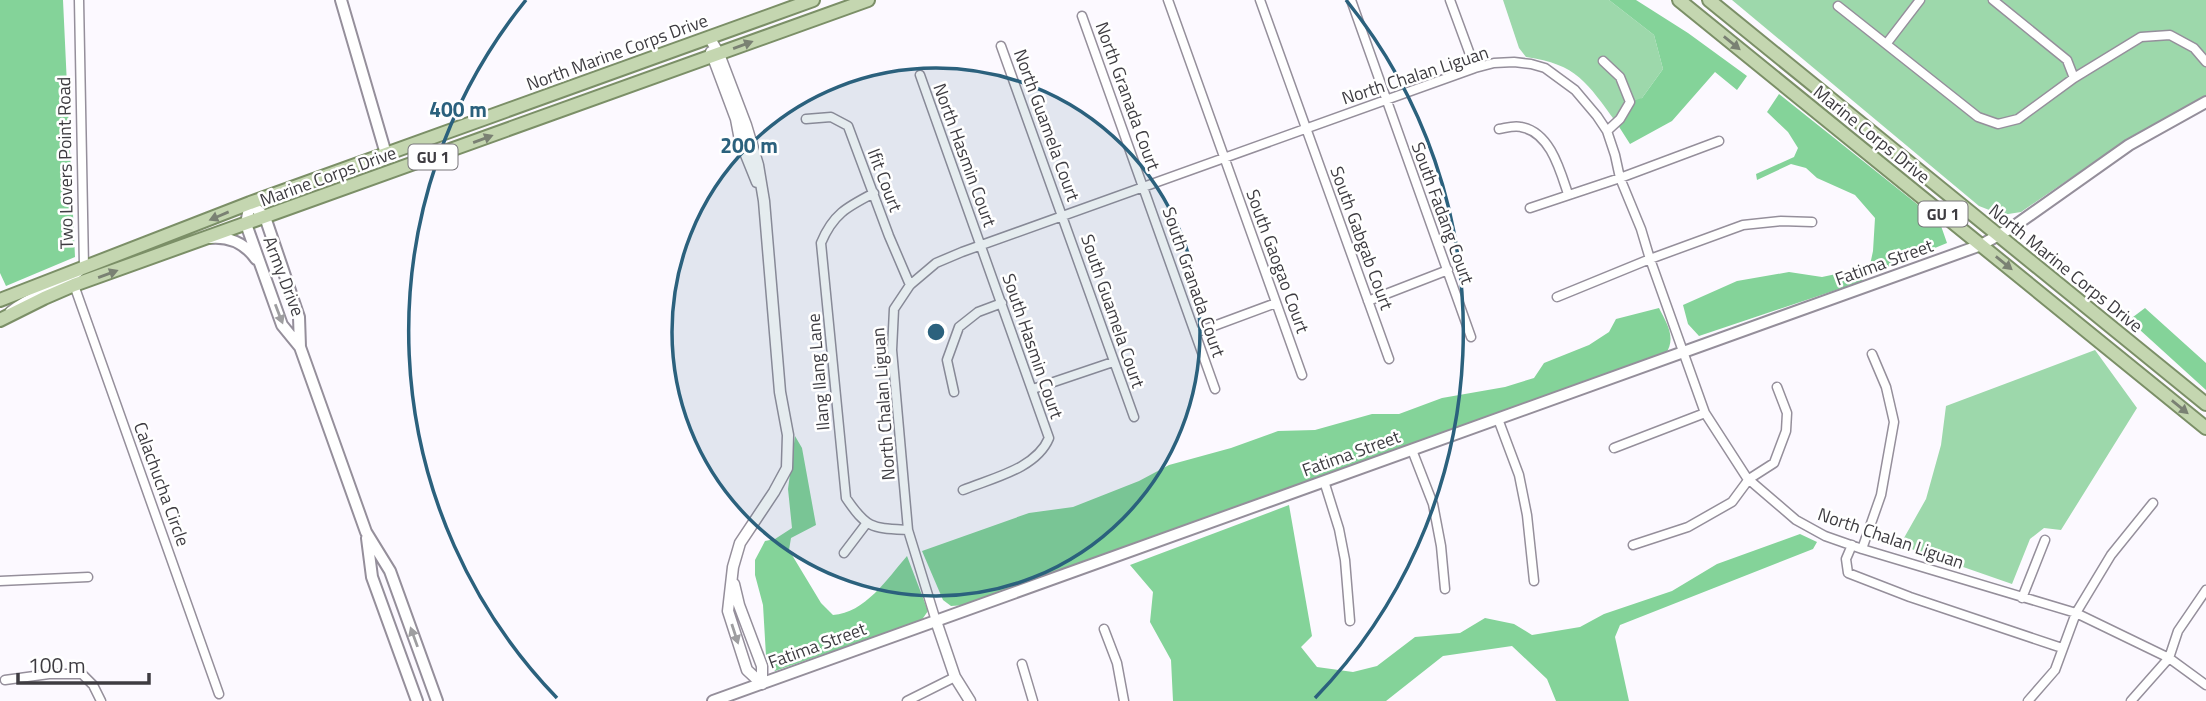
<svg xmlns="http://www.w3.org/2000/svg" width="2206" height="701" font-family="'Titillium Web',sans-serif">
<rect width="100%" height="100%" fill="#fcf9ff"/>
<path fill="#9dd8ab" d="M1503 0H1609L1654 35 1663 69 1642 98 1616 122C1587 83 1577 64 1526 57L1519 48Z
M1732 0H2206V96L2132 136 2021 212 2002 215 1979 206Z
M2095 350 2137 408 2061 530 2044 528 2030 539 2012 584 1900 545 1926 499 1941 445 1946 406Z"/>
<path fill="#84d399" d="M0 0H63L75 257 6 286 0 273Z
M1609 0H1636L1688 33 1747 76 1737 90 1715 72 1672 121 1630 144 1616 122 1630 102 1642 98 1663 69 1654 35Z
M1779 94 1927 212 1940 223 1947 243 1879 271 1870 265 1873 251 1875 218 1855 195 1817 178 1806 168 1791 164 1757 180 1756 174 1794 157 1798 148 1788 132 1767 112Z
M1855 270 1863 281 1699 336 1688 324 1683 305 1737 281 1789 272 1822 277Z
M1659 308C1667 324 1677 338 1665 355L966 605 951 606 943 600 922 551 1029 513 1073 507 1139 481 1169 465 1231 448 1278 431 1315 430 1372 414H1399L1442 398 1505 387 1534 378 1544 363 1589 345 1609 332 1616 319Z
M2145 308 2206 363V390L2129 320Z
M795 436 802 448 816 525 791 538 789 550 821 603 833 615C865 613 887 579 907 556L928 611 921 621 775 671 766 656 763 605 755 575V560L765 541 775 539 792 528 788 489Z
M1289 505 1312 636 1301 647 1317 667 1353 672 1377 666 1415 637 1460 633 1485 618 1514 624 1532 635 1580 627 1604 614 1672 591 1717 564 1800 534 1817 542 1813 549 1620 625 1615 637 1629 701H1556L1547 679 1512 646 1443 656 1386 701H1173L1171 660 1150 622 1153 592 1130 565Z"/>
<g fill="none" stroke-linecap="round" stroke-linejoin="round">
<defs>
<path id="minor" d="M1168 0 1302 375
M1260 0 1389 359
M1351 0 1471 337
M1450 0 1475 68
M1993 0 2067 60 2074 78
M1838 6 1978 117 1998 124 2018 119 2074 78 2141 37 2170 35 2194 48 2206 62
M1082 16 1215 389
M1887 43 1920 0
M1001 46 1134 417
M1603 61 1620 77 1630 102 1620 119 1607 131
M920 75 1049 438C1036 469 992 478 963 490
M806 119 831 117 848 126 889 236 910 285
M1499 129C1506 128 1514 125 1521 127 1550 132 1560 170 1568 194
M874 193C847 207 833 214 821 243L846 498C867 529 872 528 908 530
M1530 208 1620 178 1719 141
M74 285 219 694
M1557 297 1650 259 1743 225 1781 221 1812 222
M1368 301 1448 270
M10 311C33 292 65 288 84 267L79 0
M1195 333 1276 303
M1033 389 1113 362
M954 392 947 360 959 327 978 312 1002 303
M1498 419 1519 475 1527 515 1534 581
M1614 448 1705 413
M1412 450 1433 504 1441 546 1445 589
M1324 481 1339 529 1345 560 1350 621
M1633 545 1688 527 1732 502 1749 479 1774 463 1786 431 1787 413 1777 387
M1852 545 1846 559 1848 573 1910 597 2062 648
M1862 549 1881 495 1894 422 1886 387 1872 354
M844 553 866 524
M0 581 88 577
M2022 598 2045 540
M936 621 908 530 892 350 894 309 910 285 936 263 962 252 1475 68 1494 63 1514 62 1531 64 1545 68 1575 90 1597 116 1607 131 1615 155 1620 178 1641 229 1650 259 1705 413 1747 478 1796 520 1825 536 1862 549 2076 613 2169 658 2206 685
M1104 629 1117 663 1124 701
M1022 664 1033 701
M5 680 49 674H82L93 685 101 701
M907 701 955 677
M2028 701 2055 670 2076 613 2111 555 2153 503
M2131 701 2169 658 2178 631 2206 590"/>
<path id="tertiary" d="M709 37 719 54 746 125 758 165 764 201 780 392 788 435 787 468 774 492 740 543 733 567 728 611 747 670 762 684
M711 52 736 119 740 140 757 182
M734 584 739 605 762 666V684
M936 621 955 677 970 701"/>
<path id="secondary" d="M341 0 386 154
M250 203 246 224 282 325 300 347 366 532 390 571 437 701
M250 203 265 217 299 317 300 347
M209 238C228 236 245 243 256 259
M367 538 372 577 417 701
M713 701 1981 245 2013 227 2129 145 2206 102"/>
<path id="primary" d="M1679 0 2206 428
M1709 0 2206 404
M0 300 250 203 813 0
M0 320 44 298 74 285 868 0"/>
</defs>
<use href="#minor" stroke="#958f9b" stroke-width="11"/>
<use href="#tertiary" stroke="#958f9b" stroke-width="13"/>
<use href="#secondary" stroke="#958f9b" stroke-width="14"/>
<use href="#primary" stroke="#7b8f67" stroke-width="16"/>
<use href="#minor" stroke="#fff" stroke-width="8"/>
<use href="#tertiary" stroke="#fff" stroke-width="10"/>
<use href="#secondary" stroke="#fff" stroke-width="10"/>
<use href="#primary" stroke="#c4d6b0" stroke-width="12"/>
</g>
<defs><path id="oneway-solid" d="M-6-.8H1V-3.2L6.5 0L1 3.2V.8H-6Z" transform="scale(1.75)"/></defs>
<g fill="#7a8173">
<use href="#oneway-solid" transform="translate(1732 43) rotate(39)"/>
<use href="#oneway-solid" transform="translate(743 45) rotate(-20)"/>
<use href="#oneway-solid" transform="translate(483 139) rotate(-20)"/>
<use href="#oneway-solid" transform="translate(219 216) rotate(157)"/>
<use href="#oneway-solid" transform="translate(2004 263) rotate(39)"/>
<use href="#oneway-solid" transform="translate(108 274) rotate(-20)"/>
<use href="#oneway-solid" transform="translate(2180 407) rotate(39)"/>
</g>
<g fill="#9e9ea0">
<use href="#oneway-solid" transform="translate(279 314) rotate(69)"/>
<use href="#oneway-solid" transform="translate(735 634) rotate(72)"/>
<use href="#oneway-solid" transform="translate(414 637) rotate(-110)"/>
</g>
<circle cx="936" cy="332" r="264" fill="#2b617d" fill-opacity=".12"/>
<g fill="none" stroke="#2b617d" stroke-width="3.5">
<circle cx="936" cy="332" r="264"/>
<path d="M557 698A527 527 0 0 1 526 0M1346 0A527 527 0 0 1 1315 698"/>
</g>
<g text-anchor="middle" dominant-baseline="central" stroke-width="5" stroke-linejoin="round" paint-order="stroke">
<g fill="#fff" stroke="#78767a" stroke-width="2">
<rect x="408.5" y="144.5" width="49" height="25" rx="5"/>
<rect x="1918.5" y="201.5" width="49" height="25" rx="5"/>
</g>
<g font-size="16" font-weight="bold" fill="#3e3c41">
<text x="433" y="157">GU 1</text>
<text x="1943" y="214">GU 1</text>
</g>
<g font-size="18" fill="#3e3c41" stroke="#fff">
<text transform="translate(617 52) rotate(-20)">North Marine Corps Drive</text>
<text transform="translate(1415 75) rotate(-18)">North Chalan Liguan</text>
<text transform="translate(1128 96) rotate(70)">North Granada Court</text>
<text transform="translate(1047 125) rotate(70)">North Guamela Court</text>
<text transform="translate(1872 134) rotate(39)">Marine Corps Drive</text>
<text transform="translate(965 155) rotate(70)">North Hasmin Court</text>
<text transform="translate(65 163) rotate(-91)">Two Lovers Point Road</text>
<text transform="translate(328 176) rotate(-20)">Marine Corps Drive</text>
<text transform="translate(885 180) rotate(69)">Ifit Court</text>
<text transform="translate(1443 213) rotate(70)">South Fadang Court</text>
<text transform="translate(1362 238) rotate(70)">South Gabgab Court</text>
<text transform="translate(1278 261) rotate(70)">South Gaogao Court</text>
<text transform="translate(1884 262) rotate(-20)">Fatima Street</text>
<text transform="translate(2066 268) rotate(39)">North Marine Corps Drive</text>
<text transform="translate(284 276) rotate(69)">Army Drive</text>
<text transform="translate(1194 282) rotate(71)">South Granada Court</text>
<text transform="translate(1113 311) rotate(71)">South Guamela Court</text>
<text transform="translate(1033 346) rotate(71)">South Hasmin Court</text>
<text transform="translate(818 372) rotate(-95)">Ilang Ilang Lane</text>
<text transform="translate(883 404) rotate(-94)">North Chalan Liguan</text>
<text transform="translate(1351 453) rotate(-20)">Fatima Street</text>
<text transform="translate(162 484) rotate(70)">Calachucha Circle</text>
<text transform="translate(1891 538) rotate(19)">North Chalan Liguan</text>
<text transform="translate(817 645) rotate(-20)">Fatima Street</text>
</g>
</g>
<circle cx="936" cy="332" r="10" fill="#2b617d" stroke="#fff" stroke-width="3.5"/>
<g font-size="21" text-anchor="middle" font-weight="bold" fill="#2b617d" stroke="#fff" stroke-width="5" stroke-linejoin="round" paint-order="stroke">
<text x="458" y="117">400 m</text>
<text x="749" y="153">200 m</text>
</g>
<path d="M18 673v10h131v-10" fill="none" stroke="#3e3c41" stroke-width="3.5"/>
<text x="28" y="673" font-size="21" fill="#3e3c41" stroke="#ffffff" stroke-width="5" paint-order="stroke">100 m</text>
</svg>
